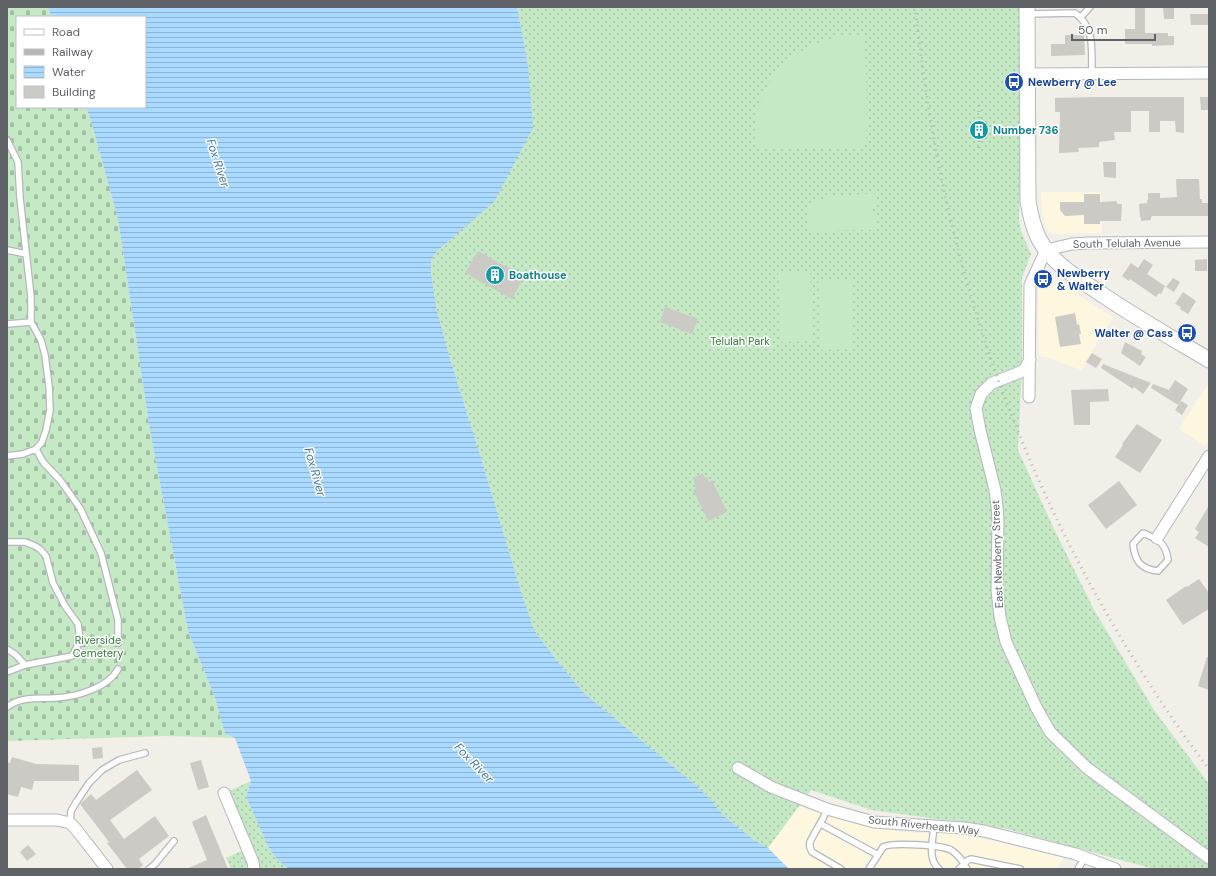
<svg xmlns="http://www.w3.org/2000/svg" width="1216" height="876" font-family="'DM Sans',sans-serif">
<defs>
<pattern id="grass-dots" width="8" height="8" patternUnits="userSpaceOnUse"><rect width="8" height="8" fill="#c5e8c5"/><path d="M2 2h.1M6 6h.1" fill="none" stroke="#a3c0a4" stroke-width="1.8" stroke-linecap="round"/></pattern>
<pattern id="cemetery-stones" width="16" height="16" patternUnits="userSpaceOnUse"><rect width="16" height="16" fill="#c5e8c5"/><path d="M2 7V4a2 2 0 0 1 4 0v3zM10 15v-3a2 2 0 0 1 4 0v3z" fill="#a3c0a4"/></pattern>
<pattern id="water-rules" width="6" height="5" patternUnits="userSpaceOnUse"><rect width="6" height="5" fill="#aadaff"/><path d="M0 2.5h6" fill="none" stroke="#8eb4d2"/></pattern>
</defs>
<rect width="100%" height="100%" fill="#f1efe8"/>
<path fill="#fef7e0" d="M1041 192H1101L1102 233 1056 234 1049 232 1046 228 1042 213Z
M1047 275 1113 317 1081 370 1046 357 1039 356 1038 287 1040 281Z
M1209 383V440L1205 446 1179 429Z
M799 806 870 827 913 833 951 834 977 837 1064 858 1056 869H789L768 848Z"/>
<path fill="url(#grass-dots)" d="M517 7H1019L1020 186 1019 219 1021 231 1031 254 1022 278V364L1018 450 1053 527 1094 610 1154 710 1209 784V869H1154L1007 829 974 823 944 820 872 810 811 790 768 848 754 840 724 816 712 801 697 786 584 693 555 658 534 630 518 582 482 461 451 362 437 311 431 273V261L437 251 457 233 528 65Z
M251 781 246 797 269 848 277 859 289 869H247L246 864V869H231L226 858 241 851 226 813 224 793Z"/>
<path fill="url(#cemetery-stones)" d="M7 7H48L51 17H17V107H86L91 121 118 219 150 430 188 631 215 698 225 734 235 738 167 736 7 741Z"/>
<path fill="#c5e8c5" d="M846 35H865L867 130H866V140L857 149 755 148C749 87 788 45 846 35Z
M874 193 878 203 870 212 876 218V225L871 230 813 231 809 228 807 206 812 200 818 199 824 201 830 197Z
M810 272 812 341 781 342 778 273Z
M851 279 853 349 821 350 818 281Z"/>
<path fill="url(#water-rules)" d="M48 7H517L528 65 533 128 494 202 437 251 431 261V273L437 311 451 362 482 461 518 582 534 630 555 658 584 693 697 786 712 801 724 816 754 840 768 848 789 869H289L277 859 269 848 246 797 251 781 235 738 225 734 215 698 188 631 150 430 118 219 91 121 86 107H145V17H51Z"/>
<path fill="#cccac5" d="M1163 7H1174V19H1164Z
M1135 8H1145V33H1168V36H1174V45L1152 46V44H1125V29H1135Z
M1190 14H1209V25H1191Z
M1065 35H1084L1085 55 1051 56V44H1065Z
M1095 97H1184V133L1176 132 1175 121H1160V132H1149V111H1131V132H1114L1115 140 1099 142V147L1078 148 1079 152 1059 153 1060 112H1055V98Z
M1200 97H1209V110H1201Z
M1103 162H1116V178L1104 177Z
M1176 179H1199L1200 199H1202V203H1209V216H1153L1151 217V220L1141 221V217H1140L1139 204 1147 203V200H1148V193H1160V198L1177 197Z
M1084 194H1100V202L1117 201V204H1122L1121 221H1100V224H1084V215L1065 216 1060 210V202H1084Z
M478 251 524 277 512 299 465 273Z
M1144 259 1153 265 1147 274 1165 286 1161 294 1159 293 1156 297 1130 279 1129 281 1122 276 1131 263 1138 268Z
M1207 259V271H1195V260Z
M1173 278 1180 282 1174 292 1166 287Z
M1183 292 1196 301 1188 314 1180 309 1181 307 1175 304Z
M665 307 698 319 692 334 660 322Z
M1075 313 1077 325 1079 324 1081 334H1079L1081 344 1060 347 1055 317Z
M1125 342 1142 351 1141 354 1146 357 1140 366 1121 353Z
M1092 353 1102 359 1096 368 1086 362Z
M1103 364 1151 383 1143 394 1134 387 1133 389 1101 368Z
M1175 380 1188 389 1178 405 1151 388 1153 384 1169 390Z
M1108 389 1109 401 1090 402V425H1074L1071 390Z
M1181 401 1188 405 1182 415 1175 410Z
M1137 424 1162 440 1140 473 1115 457 1123 445 1122 444Z
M703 473 705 478 707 477 709 482 712 480 727 512 708 521 693 490 696 488 693 478Z
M1119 481 1137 505 1106 529 1088 505Z
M1209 505V547L1195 538 1199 532 1195 529Z
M1199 579 1209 593V609L1183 625 1166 600 1186 586 1187 587Z
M1207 657H1209V690L1198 686Z
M102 747 103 758 93 759 92 748Z
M12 757 36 764 79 765V781H34L32 790 21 787 18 797 7 794V762L10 763Z
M201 760 209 787 198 790 190 763Z
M137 770 152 790 110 820 124 839 155 816 169 836 139 859 143 865 138 869H127L107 843 109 842 80 804 91 794 96 800Z
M206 815 224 859 228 869H186L207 860 192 822Z
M28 845 36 854 27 861 20 852Z"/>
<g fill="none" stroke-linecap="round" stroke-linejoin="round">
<defs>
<path id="lane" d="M1027 14 1075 13C1096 28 1091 51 1092 74
M1081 17 1090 7
M7 140 18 162 20 198 31 297V322L41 340 45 355 49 386 50 410 46 430 42 442 36 449 23 454 7 456
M7 250 26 254
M7 324 31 322
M36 449 43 462 60 480 80 508 101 553 118 620V643
M1143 533C1158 539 1166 543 1168 560L1158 571C1141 569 1135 562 1133 544Z
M7 542H25L35 546 40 549 46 556 53 583 65 606 78 624 80 641 72 656 25 665 7 672
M7 649 16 655 25 665
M7 707C21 696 39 699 55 698 76 697 108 688 118 669
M827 809C823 821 815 831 810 842 809 846 810 848 812 852L841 869
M70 823 71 811 77 801 89 783 102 770 119 760 145 753
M821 824 878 855
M934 826C933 840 927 859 939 869
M149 869 155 864 174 841
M869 869 883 847C891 842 942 845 951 850 959 855 963 861 967 869
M959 869 968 860 971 859 1020 869
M1078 869 1085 857"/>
<path id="street" d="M1027 74 1209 73
M1030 360 1024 370 1018 373 992 383 981 394 976 408 980 430 995 490 997 506 998 521 997 590 1000 617 1006 642 1036 707 1050 732 1087 768 1209 858
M1029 397 1030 285 1046 250 1072 244 1089 243 1209 242
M1157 538 1209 456
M738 768 771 787 827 809 874 822 964 828 984 831 1076 854 1115 869
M224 793 253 862 254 869
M7 820H57L70 823 75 828 107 869"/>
<path id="secondary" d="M1027 7 1028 201C1030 214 1033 227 1039 239 1052 263 1076 277 1097 291 1133 316 1172 338 1209 360"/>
</defs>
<use href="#lane" stroke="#b5b8bc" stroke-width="8"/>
<use href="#street" stroke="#b5b8bc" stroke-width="13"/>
<use href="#secondary" stroke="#b6babf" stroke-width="17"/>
<use href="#lane" stroke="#fff" stroke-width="5.5"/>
<use href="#street" stroke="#fff" stroke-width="11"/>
<use href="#secondary" stroke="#fff" stroke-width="15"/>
<path stroke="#b6b7b8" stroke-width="3" stroke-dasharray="1 5" stroke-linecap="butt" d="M915 7C923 76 933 145 949 212 985 369 1047 519 1132 656 1156 695 1181 733 1209 769
M979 105V153"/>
</g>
<defs>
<symbol id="bus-disc" viewBox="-11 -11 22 22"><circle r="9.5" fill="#1a4fb4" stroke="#fff"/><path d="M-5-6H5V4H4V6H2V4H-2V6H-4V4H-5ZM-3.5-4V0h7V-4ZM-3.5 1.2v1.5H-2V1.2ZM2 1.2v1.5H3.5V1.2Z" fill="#fff"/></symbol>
<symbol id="building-disc" viewBox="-11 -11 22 22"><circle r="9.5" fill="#0f9aa8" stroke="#fff"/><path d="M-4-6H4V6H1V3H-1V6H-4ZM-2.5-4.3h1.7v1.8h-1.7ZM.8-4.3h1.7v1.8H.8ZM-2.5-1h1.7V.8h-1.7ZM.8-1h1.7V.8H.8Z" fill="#fff"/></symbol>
</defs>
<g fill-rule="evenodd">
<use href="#bus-disc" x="1003" y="71" width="22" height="22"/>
<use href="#building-disc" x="968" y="119" width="22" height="22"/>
<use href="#building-disc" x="484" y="264" width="22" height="22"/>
<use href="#bus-disc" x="1032" y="268" width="22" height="22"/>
<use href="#bus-disc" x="1176" y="322" width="22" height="22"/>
</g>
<g text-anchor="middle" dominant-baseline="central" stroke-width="3" stroke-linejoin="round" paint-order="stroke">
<g font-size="11" font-weight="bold" fill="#164399" stroke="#fff" text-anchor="start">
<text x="1028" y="82">Newberry @ Lee</text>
<text x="1057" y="273">Newberry<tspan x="1057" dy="13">&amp; Walter</tspan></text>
<text x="1173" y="333" text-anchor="end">Walter @ Cass</text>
</g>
<g font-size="11" font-weight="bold" fill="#0d838f" stroke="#fff" text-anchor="start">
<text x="993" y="130">Number 736</text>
<text x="509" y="275">Boathouse</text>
</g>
<g font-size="11" fill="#5f6368" stroke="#fff">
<text transform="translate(1127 243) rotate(-1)">South Telulah Avenue</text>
<text transform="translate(997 554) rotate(-92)">East Newberry Street</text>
<text transform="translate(924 825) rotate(6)">South Riverheath Way</text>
</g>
<g font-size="11" fill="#348238" stroke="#fff">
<text x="740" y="341">Telulah Park</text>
<text x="98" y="640">Riverside<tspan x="98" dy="13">Cemetery</tspan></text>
</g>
<g font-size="12" font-style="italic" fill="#4174aa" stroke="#fff">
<text transform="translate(218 163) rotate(72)">Fox River</text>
<text transform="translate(315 472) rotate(74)">Fox River</text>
<text transform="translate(474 763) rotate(46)">Fox River</text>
</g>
</g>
<rect width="1216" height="876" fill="none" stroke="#5f6368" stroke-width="16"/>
<rect x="16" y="16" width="130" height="92" fill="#ffffff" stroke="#bfc1c3"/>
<rect x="24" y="29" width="20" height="6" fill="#ffffff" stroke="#bfc1c3"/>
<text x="52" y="36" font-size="12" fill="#5f6368">Road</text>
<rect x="24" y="49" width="20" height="6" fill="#b6b7b8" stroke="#bfc1c3"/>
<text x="52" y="56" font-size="12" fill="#5f6368">Railway</text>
<rect x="24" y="66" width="20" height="12" fill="url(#water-rules)" stroke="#bfc1c3"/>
<text x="52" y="76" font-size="12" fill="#5f6368">Water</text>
<rect x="24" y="86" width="20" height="12" fill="#cccac5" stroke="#bfc1c3"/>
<text x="52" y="96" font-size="12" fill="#5f6368">Building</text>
<path d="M1072 34v6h83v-6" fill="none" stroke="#5f6368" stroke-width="2"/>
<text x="1078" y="34" font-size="12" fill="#5f6368" stroke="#ffffff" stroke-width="3" paint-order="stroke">50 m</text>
</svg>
